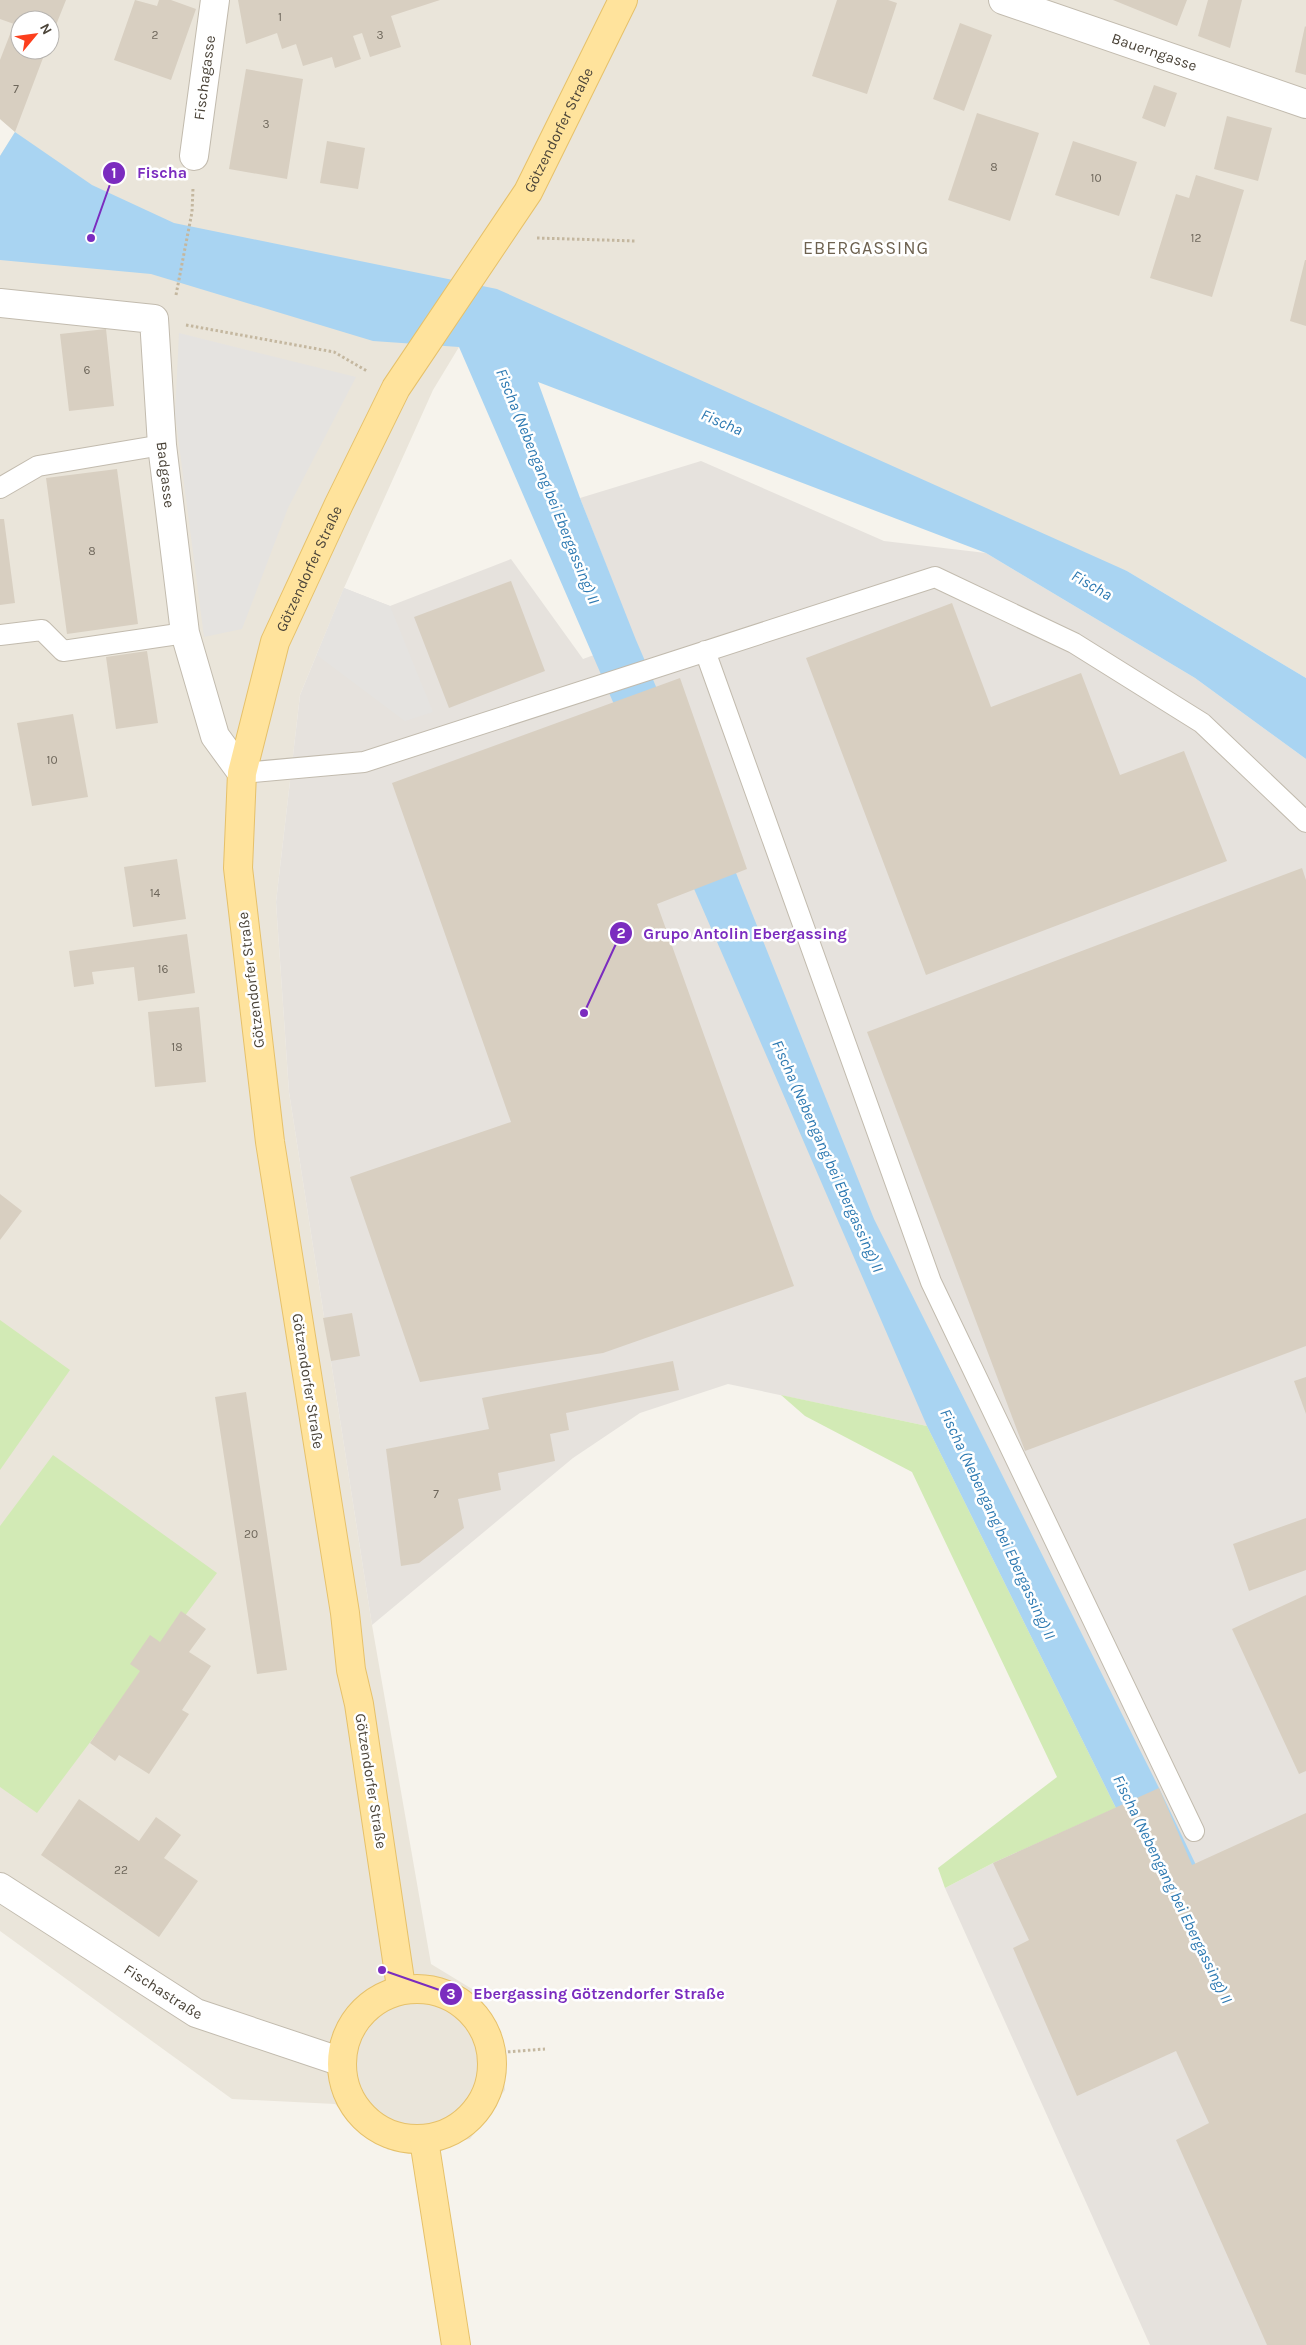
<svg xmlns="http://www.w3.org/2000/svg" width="1306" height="2345" font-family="Karla,sans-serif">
<rect width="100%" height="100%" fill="#f6f3ec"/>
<path fill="#eae5da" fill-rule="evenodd" d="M0 0H1306V678L1127 571 459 347 433 390 344 588 300 695 276 902 289 1092 372 1625 431 1964 477 1992 502 2042 505 2090 470 2139 388 2150 335 2104 232 2099 0 1931V156L15 132 0 119ZM20 20H50V50H20Z"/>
<path fill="#e6e2dd" d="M701 461 884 541 986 553 1195 678 1306 759V2345H1150L945 1888 993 1863 1116 1808 927 1426 728 1384 640 1413 573 1458 372 1625 289 1092 276 902 300 695 344 588 390 606 511 559 583 659 635 640 580 498Z"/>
<path fill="#d2eab5" d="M0 1320 70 1370 0 1470Z
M781 1395 927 1426 1116 1808 993 1863 945 1888 938 1868 1057 1777 912 1472 805 1416Z
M53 1455 217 1573 37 1813 0 1787V1526Z"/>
<path fill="#e5e3e0" d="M179 333 356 377 288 508 242 629 204 637 175 414Z
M344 588 390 606 433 712 405 721 317 655Z"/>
<path fill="#a9d4f2" d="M15 132 92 185 174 223 497 289 1127 571 1306 678V759L1195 678 986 553 538 382 580 498 636 640 736 873 874 1219 1159 1788 1306 2094 1116 1808 927 1426 459 347 373 341 151 274 0 260V156Z"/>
<path fill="#d8cfc1" d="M0 0H66L50 40V20H20V50H46L15 132 0 119V60L14 24 0 19Z
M135 0 157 6 159 0H171L196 9 171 80 114 60Z
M238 0H440L391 16 401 47 370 57 362 33 353 36 361 59 335 68 332 57 303 66 296 44 282 49 277 33 246 44Z
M837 0H888L897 3 867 94 812 76Z
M1113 0H1187L1177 26Z
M1208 0H1242L1230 48 1198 36Z
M960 23 992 35 964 111 933 99Z
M1305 26 1306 27V75L1295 72Z
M246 69 303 79 287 179 229 169Z
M1154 85 1177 93 1165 127 1142 118Z
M977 113 1039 133 1010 221 948 200Z
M1227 116 1272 128 1258 181 1214 169Z
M327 141 365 148 358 189 320 183Z
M1073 141 1137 162 1119 216 1055 195Z
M1196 175 1244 190 1212 297 1150 278 1176 194 1189 198Z
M1305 260H1306V326L1290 321Z
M106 329 114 406 69 411 60 334Z
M117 469 138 624 67 634 46 478Z
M0 519H4L15 603 0 605Z
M511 581 545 671 449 708 414 617Z
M952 603 991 707 1081 673 1120 775 1184 751 1227 861 926 975 806 658Z
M147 651 158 723 116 729 106 657Z
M680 678 747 869 657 904 794 1286 603 1353 420 1382 350 1177 511 1122 392 783Z
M73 714 88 797 32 806 17 723Z
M177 859 186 919 133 927 124 867Z
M1302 868 1306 880V1346L1025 1451 867 1032Z
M187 934 195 993 138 1001 134 967 92 972 94 984 74 987 69 951Z
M199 1007 206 1082 155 1087 148 1012Z
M0 1194 22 1211 0 1240Z
M352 1313 360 1356 331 1361 323 1318Z
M673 1361 679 1390 566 1413 569 1430 550 1434 555 1461 498 1473 501 1490 458 1499 464 1528 419 1563 401 1566 386 1449 489 1429 482 1398Z
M1306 1377V1414L1294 1381Z
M246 1392 287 1670 257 1674 215 1397Z
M1306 1518V1570L1249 1591 1233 1544Z
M1306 1595V1771L1299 1774 1232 1629Z
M181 1611 206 1629 189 1652 211 1666 182 1710 189 1714 149 1774 119 1755 115 1761 90 1743 140 1671 130 1664 150 1635 160 1642Z
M1159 1788 1192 1865 1306 1813V2345H1267L1176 2140 1209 2123 1176 2051 1077 2096 1013 1948 1029 1940 993 1863Z
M79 1799 139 1841 156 1817 181 1835 164 1858 198 1881 159 1937 41 1855Z"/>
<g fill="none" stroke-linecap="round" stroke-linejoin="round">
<defs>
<path id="lane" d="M0 488 38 466 162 445
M0 635 42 630 63 651 185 633
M705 651 931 1282 1194 1831
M242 773 364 762 935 577 1074 643 1202 723 1306 822"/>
<g id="street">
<path id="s1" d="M1003 0 1306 104"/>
<path id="s2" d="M194 156 215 0"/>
<path id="s3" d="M0 303 154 319 162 445 185 633 215 736 242 773"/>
<path id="s4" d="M0 1887 196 2013 342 2062"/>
</g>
<g id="primary">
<path id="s5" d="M401 1987 359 1704 351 1670 345 1613 270 1142 238 868 242 773 275 642 339 504 396 388 528 192 623 0"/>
<circle cx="417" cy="2064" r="75"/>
<path d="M424 2140 456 2345"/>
</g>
</defs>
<use href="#lane" stroke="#c2bbae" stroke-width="22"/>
<use href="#street" stroke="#c2bbae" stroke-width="30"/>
<use href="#primary" stroke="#e6c16a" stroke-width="30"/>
<path stroke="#c4b79f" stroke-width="3" stroke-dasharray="2.5 2.5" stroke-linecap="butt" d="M537 238 636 241
M176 295 192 212 193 188
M186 325 334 352 367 371
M493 2053 545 2049"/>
<use href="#lane" stroke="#fff" stroke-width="20"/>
<use href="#street" stroke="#fff" stroke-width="28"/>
<use href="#primary" stroke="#ffe39c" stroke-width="28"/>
</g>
<g text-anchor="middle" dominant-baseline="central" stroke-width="5" stroke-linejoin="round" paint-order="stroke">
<g font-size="12" fill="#6e675b">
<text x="280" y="17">1</text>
<text x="155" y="35">2</text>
<text x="380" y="35">3</text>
<text x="16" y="89">7</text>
<text x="266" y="124">3</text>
<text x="994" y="167">8</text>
<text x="1096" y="178">10</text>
<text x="1196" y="238">12</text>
<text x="87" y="370">6</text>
<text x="92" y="551">8</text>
<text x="52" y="760">10</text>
<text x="155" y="893">14</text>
<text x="163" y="969">16</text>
<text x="177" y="1047">18</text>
<text x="436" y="1494">7</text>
<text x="251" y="1534">20</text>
<text x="121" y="1870">22</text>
</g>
<g font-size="15" fill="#4b4439" stroke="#fff">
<text stroke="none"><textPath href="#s1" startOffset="160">Bauerngasse</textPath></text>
<text stroke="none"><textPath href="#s2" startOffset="79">Fischagasse</textPath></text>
<text stroke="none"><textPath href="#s5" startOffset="1948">Götzendorfer Straße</textPath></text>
<text stroke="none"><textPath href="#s3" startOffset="311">Badgasse</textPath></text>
<text stroke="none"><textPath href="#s5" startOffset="1442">Götzendorfer Straße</textPath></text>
<text transform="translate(251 980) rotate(-97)">Götzendorfer Straße</text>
<text transform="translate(308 1381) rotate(81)">Götzendorfer Straße</text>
<text transform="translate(371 1781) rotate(81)">Götzendorfer Straße</text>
<text stroke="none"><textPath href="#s4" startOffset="194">Fischastraße</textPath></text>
</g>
<g font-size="16" font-style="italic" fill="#2e7ab2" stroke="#fff">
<text transform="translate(722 422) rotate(23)">Fischa</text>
<text transform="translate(548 486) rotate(68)">Fischa (Nebengang bei Ebergassing) II</text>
<text transform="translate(1092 585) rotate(30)">Fischa</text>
<text transform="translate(828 1156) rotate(66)">Fischa (Nebengang bei Ebergassing) II</text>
<text transform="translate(998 1524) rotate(65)">Fischa (Nebengang bei Ebergassing) II</text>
<text transform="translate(1173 1889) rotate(64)">Fischa (Nebengang bei Ebergassing) II</text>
</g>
<g font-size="18" letter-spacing="1" fill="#6e6250" stroke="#fff">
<text x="866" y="248">EBERGASSING</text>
</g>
</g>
<path fill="none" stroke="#7b2cbf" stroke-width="2" d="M91 238L114 173M584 1013L621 933M382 1970L451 1994"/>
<g fill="#7b2cbf" stroke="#fff" stroke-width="2">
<circle cx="91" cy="238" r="5"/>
<circle cx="584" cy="1013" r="5"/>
<circle cx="382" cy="1970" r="5"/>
<circle cx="114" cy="173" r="12"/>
<circle cx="621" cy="933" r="12"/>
<circle cx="451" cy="1994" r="12"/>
</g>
<g font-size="15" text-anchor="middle" font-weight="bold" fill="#fff">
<text x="114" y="178">1</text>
<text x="621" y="938">2</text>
<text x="451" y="1999">3</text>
</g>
<g font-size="16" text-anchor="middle" font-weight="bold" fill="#7b2cbf" stroke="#fff" stroke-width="5" stroke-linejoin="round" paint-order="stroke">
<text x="162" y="178">Fischa</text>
<text x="745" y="939">Grupo Antolin Ebergassing</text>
<text x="599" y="1999">Ebergassing Götzendorfer Straße</text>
</g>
<g transform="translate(35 35) rotate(61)"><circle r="24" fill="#ffffff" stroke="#b7b4b0"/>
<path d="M0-4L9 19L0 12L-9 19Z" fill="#fc3f1d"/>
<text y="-8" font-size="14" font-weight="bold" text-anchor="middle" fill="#4b4439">N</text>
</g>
</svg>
